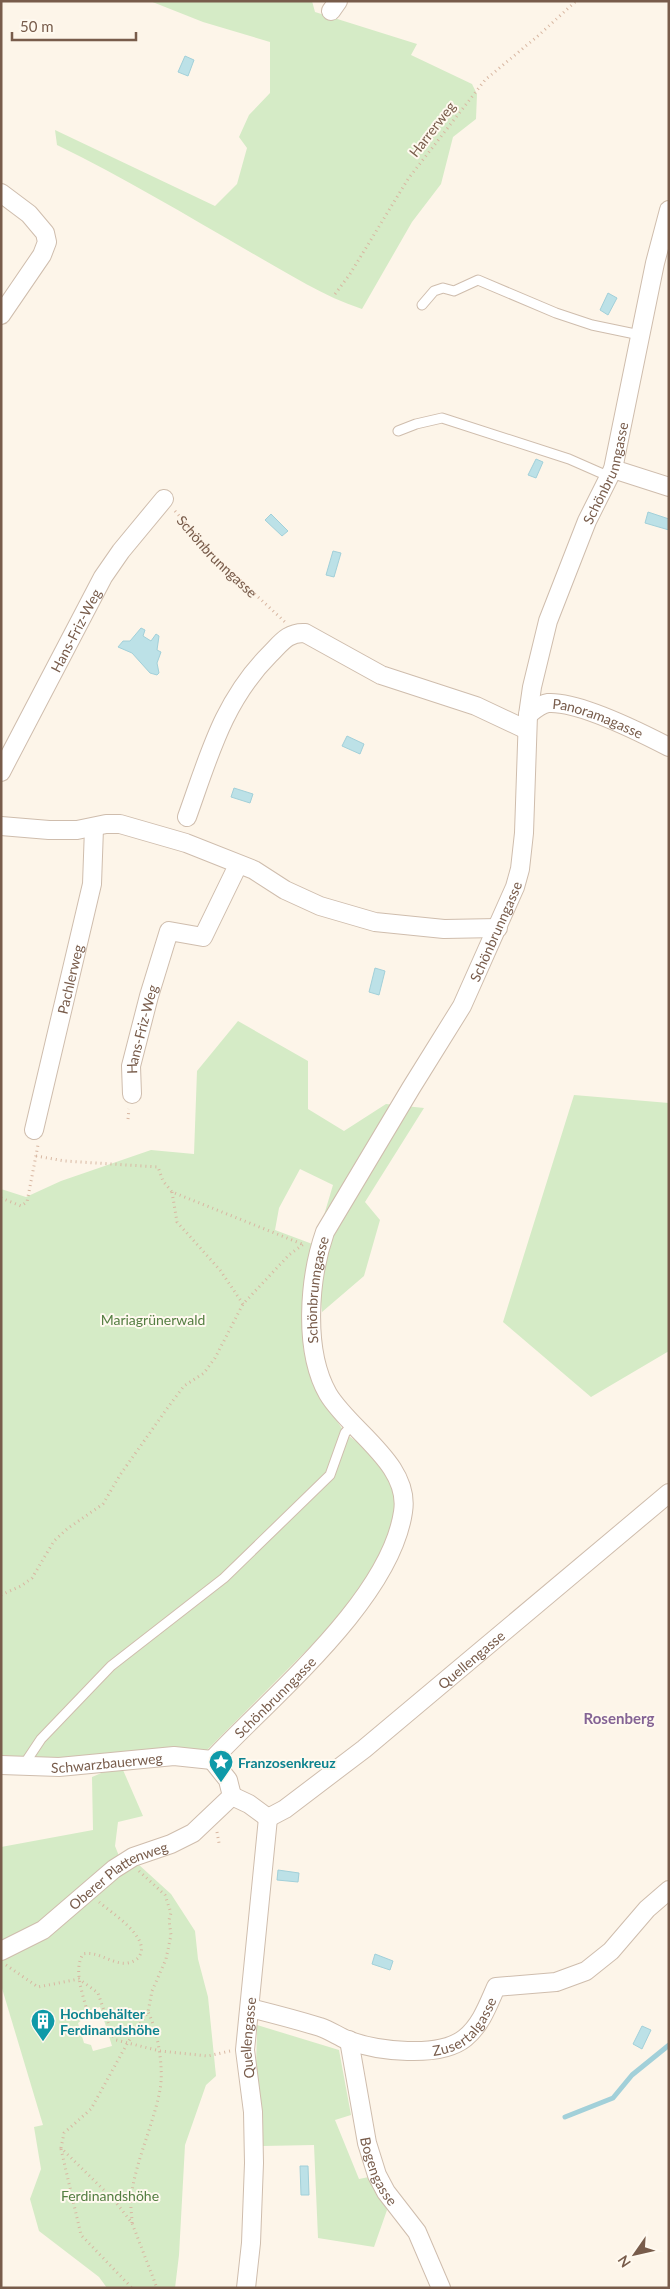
<svg xmlns="http://www.w3.org/2000/svg" width="670" height="2289" font-family="Lato,sans-serif">
<rect width="100%" height="100%" fill="#fdf5e9"/>
<path fill="#d5ebc6" fill-rule="evenodd" d="M150 1H312L315 12 417 44 411 55 472 84 477 94 476 119 453 137 441 184 412 222 362 309C322 296 286 272 250 252 186 215 123 177 57 145L55 130 215 206 237 184 247 148 239 137 249 115 270 93V42L203 22Z
M238 1021 308 1061V1109L344 1131 386 1104 424 1108 365 1202 380 1220 364 1276 322 1312 316 1242 333 1185 300 1169 279 1208 275 1230 315 1245 306 1297 303 1347 315 1388 345 1433 377 1457 397 1499 390 1533 367 1578 327 1630 206 1751 50 1762 1 1759V1189L26 1197 61 1181 151 1150 194 1154 197 1071Z
M574 1095 669 1103V1351L591 1397 503 1322Z
M123 1770 143 1816 118 1822 115 1846 119 1856 138 1864 171 1894 195 1931 198 1959 208 1997 216 2076 206 2085 185 2145 179 2255 175 2288H107L99 2277 39 2231 30 2199 41 2169 34 2127 43 2125 1 1985V1847L93 1830 92 1777 106 1771ZM100 2007 112 2046 93 2051 91 2045 84 2043 78 2023 82 2020V2013Z
M257 2025 339 2050 351 2115 335 2120 359 2179 369 2177 387 2210 374 2247 318 2238 314 2145 262 2146 256 2071Z"/>
<path fill="#bce1e7" stroke="#a2d0d9" d="M185 56 194 60 188 76 178 72Z
M608 293 617 298 608 315 600 310Z
M536 459 543 462 536 478 528 475Z
M648 512 669 519V530L645 523Z
M271 514 288 531 282 536 265 520Z
M333 551 341 553 334 577 326 575Z
M141 628 145 630 143 636 151 641 156 634 159 636 157 650 161 652 157 663 159 673 157 675 150 673 132 653 118 647 123 641H130Z
M347 736 364 744 360 754 342 746Z
M234 788 253 794 250 803 231 797Z
M375 968 385 971 379 995 369 992Z
M278 1870 299 1873 298 1882 277 1880Z
M375 1954 393 1961 390 1970 372 1964Z
M642 2026 651 2030 642 2049 633 2044Z
M300 2166H308L309 2195H301Z"/>
<g fill="none" stroke-linecap="round" stroke-linejoin="round">
<path stroke="#a2d0d9" stroke-width="5" d="M565 2117 613 2098 632 2075 669 2045"/>
<defs>
<path id="service" d="M422 305 434 291 443 288 454 291 478 280 556 313 592 325 640 335
M398 431 416 424 442 418 569 459 610 477
M23 1766 41 1739 111 1666 224 1578 330 1475 345 1433 353 1424"/>
<g id="minor">
<path d="M331 11 338 1"/>
<path d="M1 193 29 214 45 233 47 242 42 255 1 315"/>
<path d="M613 469 669 487"/>
<path id="s2" d="M528 715C533 711 540 704 548 703 578 701 642 733 669 747"/>
<path id="s3" d="M1 772 103 577 121 551 164 499"/>
<path d="M187 817C209 756 223 701 270 654 281 643 288 632 305 633L381 675 476 706 527 730"/>
<path d="M1 826 49 830H77L106 824H120L186 843 254 870 285 890 320 906 375 922 444 929 498 928"/>
<path id="s4" d="M132 1094 131 1066 149 996 169 931 203 937 238 865"/>
<path id="s5" d="M34 1130 92 884 94 828"/>
<path id="s6" d="M212 1760C272 1696 390 1600 403 1512 411 1464 350 1431 328 1394 303 1350 309 1278 325 1232L411 1088 462 1006 515 887 520 869 524 833 528 715 532 687 548 621 587 521 613 469 655 263 669 210"/>
<path d="M212 1760 228 1780 232 1796"/>
<path id="s7" d="M1 1765 59 1767 174 1756 212 1760"/>
<path d="M232 1796 249 1804 268 1818"/>
<path id="s8" d="M268 1818 285 1809 364 1749 669 1493"/>
<path id="s9" d="M1 1951 43 1930 114 1869 133 1857 171 1844 193 1833 232 1796"/>
<path id="s10" d="M250 2008C274 2014 297 2020 320 2027 329 2030 338 2036 347 2040 377 2051 439 2059 465 2038 481 2025 488 2005 496 1987L556 1982 586 1971 611 1951 647 1909 669 1890"/>
<path id="s11" d="M349 2040 367 2143 377 2175 386 2192 417 2232 441 2288"/>
<path id="s12" d="M246 2288 251 2243 254 2163 253 2112 245 2050 268 1818"/>
</g>
</defs>
<use href="#service" stroke="#cfbdad" stroke-width="11"/>
<use href="#minor" stroke="#cfbdad" stroke-width="20"/>
<g stroke="#d8b7a2" stroke-width="3" stroke-dasharray="1 4" stroke-linecap="butt">
<path d="M335 294 350 274 408 179 485 80 539 35 576 1"/>
<path id="s1" d="M175 511 214 556 285 622"/>
<path d="M128 1119 129 1109"/>
<path d="M36 1156 65 1161 158 1167 163 1181 172 1192 302 1244"/>
<path d="M172 1192 177 1222 220 1270 243 1304"/>
<path d="M1 1198 21 1206 27 1202 38 1145"/>
<path d="M1 1595 21 1586 32 1578 54 1541 67 1529 103 1504 120 1475 166 1410 184 1386 204 1373 215 1358 243 1304 289 1255 305 1243"/>
<path d="M217 1832 219 1843 222 1842"/>
<path d="M139 1871 165 1895 171 1913 169 1920 171 1935 166 1959 152 1991 148 2012"/>
<path d="M6 1965 38 1987 79 1979 98 1993 112 2034 116 2040 160 2051 208 2056 230 2051"/>
<path d="M87 2011C83 1994 73 1970 83 1954 96 1951 108 1961 121 1963 127 1964 134 1962 138 1958 154 1939 110 1912 99 1902"/>
<path d="M61 2149 81 2235 132 2288"/>
<path d="M132 2223C132 2215 130 2205 131 2197 136 2160 153 2126 160 2090 164 2069 158 2031 148 2012L128 2042 91 2109 64 2133 61 2148 114 2200 132 2223 157 2288"/>
</g>
<use href="#service" stroke="#fff" stroke-width="9"/>
<use href="#minor" stroke="#fff" stroke-width="18"/>
</g>
<defs>
<symbol id="sight-pin" viewBox="-11 -11 22 30"><path d="M0 17L-7.5 6A9.5 9.5 0 1 1 7.5 6Z" fill="#0f9aa8" stroke="#fff9ef"/><path d="M0-6L1.8-2.2L6-1.7L2.9 1.2L3.7 5.4L0 3.3L-3.7 5.4L-2.9 1.2L-6-1.7L-1.8-2.2Z" fill="#fff"/></symbol>
<symbol id="building-pin" viewBox="-11 -11 22 30"><path d="M0 17L-7.5 6A9.5 9.5 0 1 1 7.5 6Z" fill="#0f9aa8" stroke="#fff9ef"/><path d="M-4-6H4V6H1V3H-1V6H-4ZM-2.5-4.3h1.7v1.8h-1.7ZM.8-4.3h1.7v1.8H.8ZM-2.5-1h1.7V.8h-1.7ZM.8-1h1.7V.8H.8Z" fill="#fff"/></symbol>
</defs>
<g fill-rule="evenodd">
<use href="#sight-pin" x="207" y="1748" width="28" height="38"/>
<use href="#building-pin" x="29" y="2007" width="28" height="38"/>
</g>
<g text-anchor="middle" dominant-baseline="central" stroke-width="4" stroke-linejoin="round" paint-order="stroke">
<g font-size="14" fill="#785c4b" stroke="#fff9ef">
<text transform="translate(432 129) rotate(-52)">Harrerweg</text>
<text stroke="none"><textPath href="#s6" startOffset="1451">Schönbrunngasse</textPath></text>
<text stroke="none"><textPath href="#s1" startOffset="62">Schönbrunngasse</textPath></text>
<text stroke="none"><textPath href="#s3" startOffset="160">Hans-Friz-Weg</textPath></text>
<text stroke="none"><textPath href="#s2" startOffset="76">Panoramagasse</textPath></text>
<text stroke="none"><textPath href="#s6" startOffset="974">Schönbrunngasse</textPath></text>
<text stroke="none"><textPath href="#s5" startOffset="155">Pachlerweg</textPath></text>
<text stroke="none"><textPath href="#s4" startOffset="66">Hans-Friz-Weg</textPath></text>
<text stroke="none"><textPath href="#s6" startOffset="569">Schönbrunngasse</textPath></text>
<text stroke="none"><textPath href="#s8" startOffset="258">Quellengasse</textPath></text>
<text stroke="none"><textPath href="#s6" startOffset="89">Schönbrunngasse</textPath></text>
<text stroke="none"><textPath href="#s7" startOffset="106">Schwarzbauerweg</textPath></text>
<text stroke="none"><textPath href="#s9" startOffset="141">Oberer Plattenweg</textPath></text>
<text stroke="none"><textPath href="#s10" startOffset="231">Zusertalgasse</textPath></text>
<text stroke="none"><textPath href="#s12" startOffset="251">Quellengasse</textPath></text>
<text stroke="none"><textPath href="#s11" startOffset="135">Bogengasse</textPath></text>
</g>
<g font-size="14" fill="#547e42" stroke="#fff9ef">
<text x="153" y="1319">Mariagrünerwald</text>
<text x="110" y="2195">Ferdinandshöhe</text>
</g>
<g font-size="14" font-weight="bold" fill="#0d838f" stroke="#fff9ef" text-anchor="start">
<text x="238" y="1762">Franzosenkreuz</text>
<text x="60" y="2013">Hochbehälter<tspan x="60" dy="16">Ferdinandshöhe</tspan></text>
</g>
<g font-size="15" font-weight="bold" fill="#846394" stroke="#fff9ef">
<text x="619" y="1718">Rosenberg</text>
</g>
</g>
<rect width="670" height="2289" fill="none" stroke="#785c4b" stroke-width="5"/>
<g transform="translate(635 2254) rotate(236)" stroke="#fff9ef" stroke-width="4" paint-order="stroke">
<path d="M0-4L9 19L0 12L-9 19Z" fill="#785c4b"/>
<text y="-8" font-size="14" font-weight="bold" text-anchor="middle" fill="#785c4b">N</text>
</g>
<path d="M12 32v8h124v-8" fill="none" stroke="#785c4b" stroke-width="2.5"/>
<text x="20" y="32" font-size="15" fill="#785c4b" stroke="#fff9ef" stroke-width="4" paint-order="stroke">50 m</text>
</svg>
